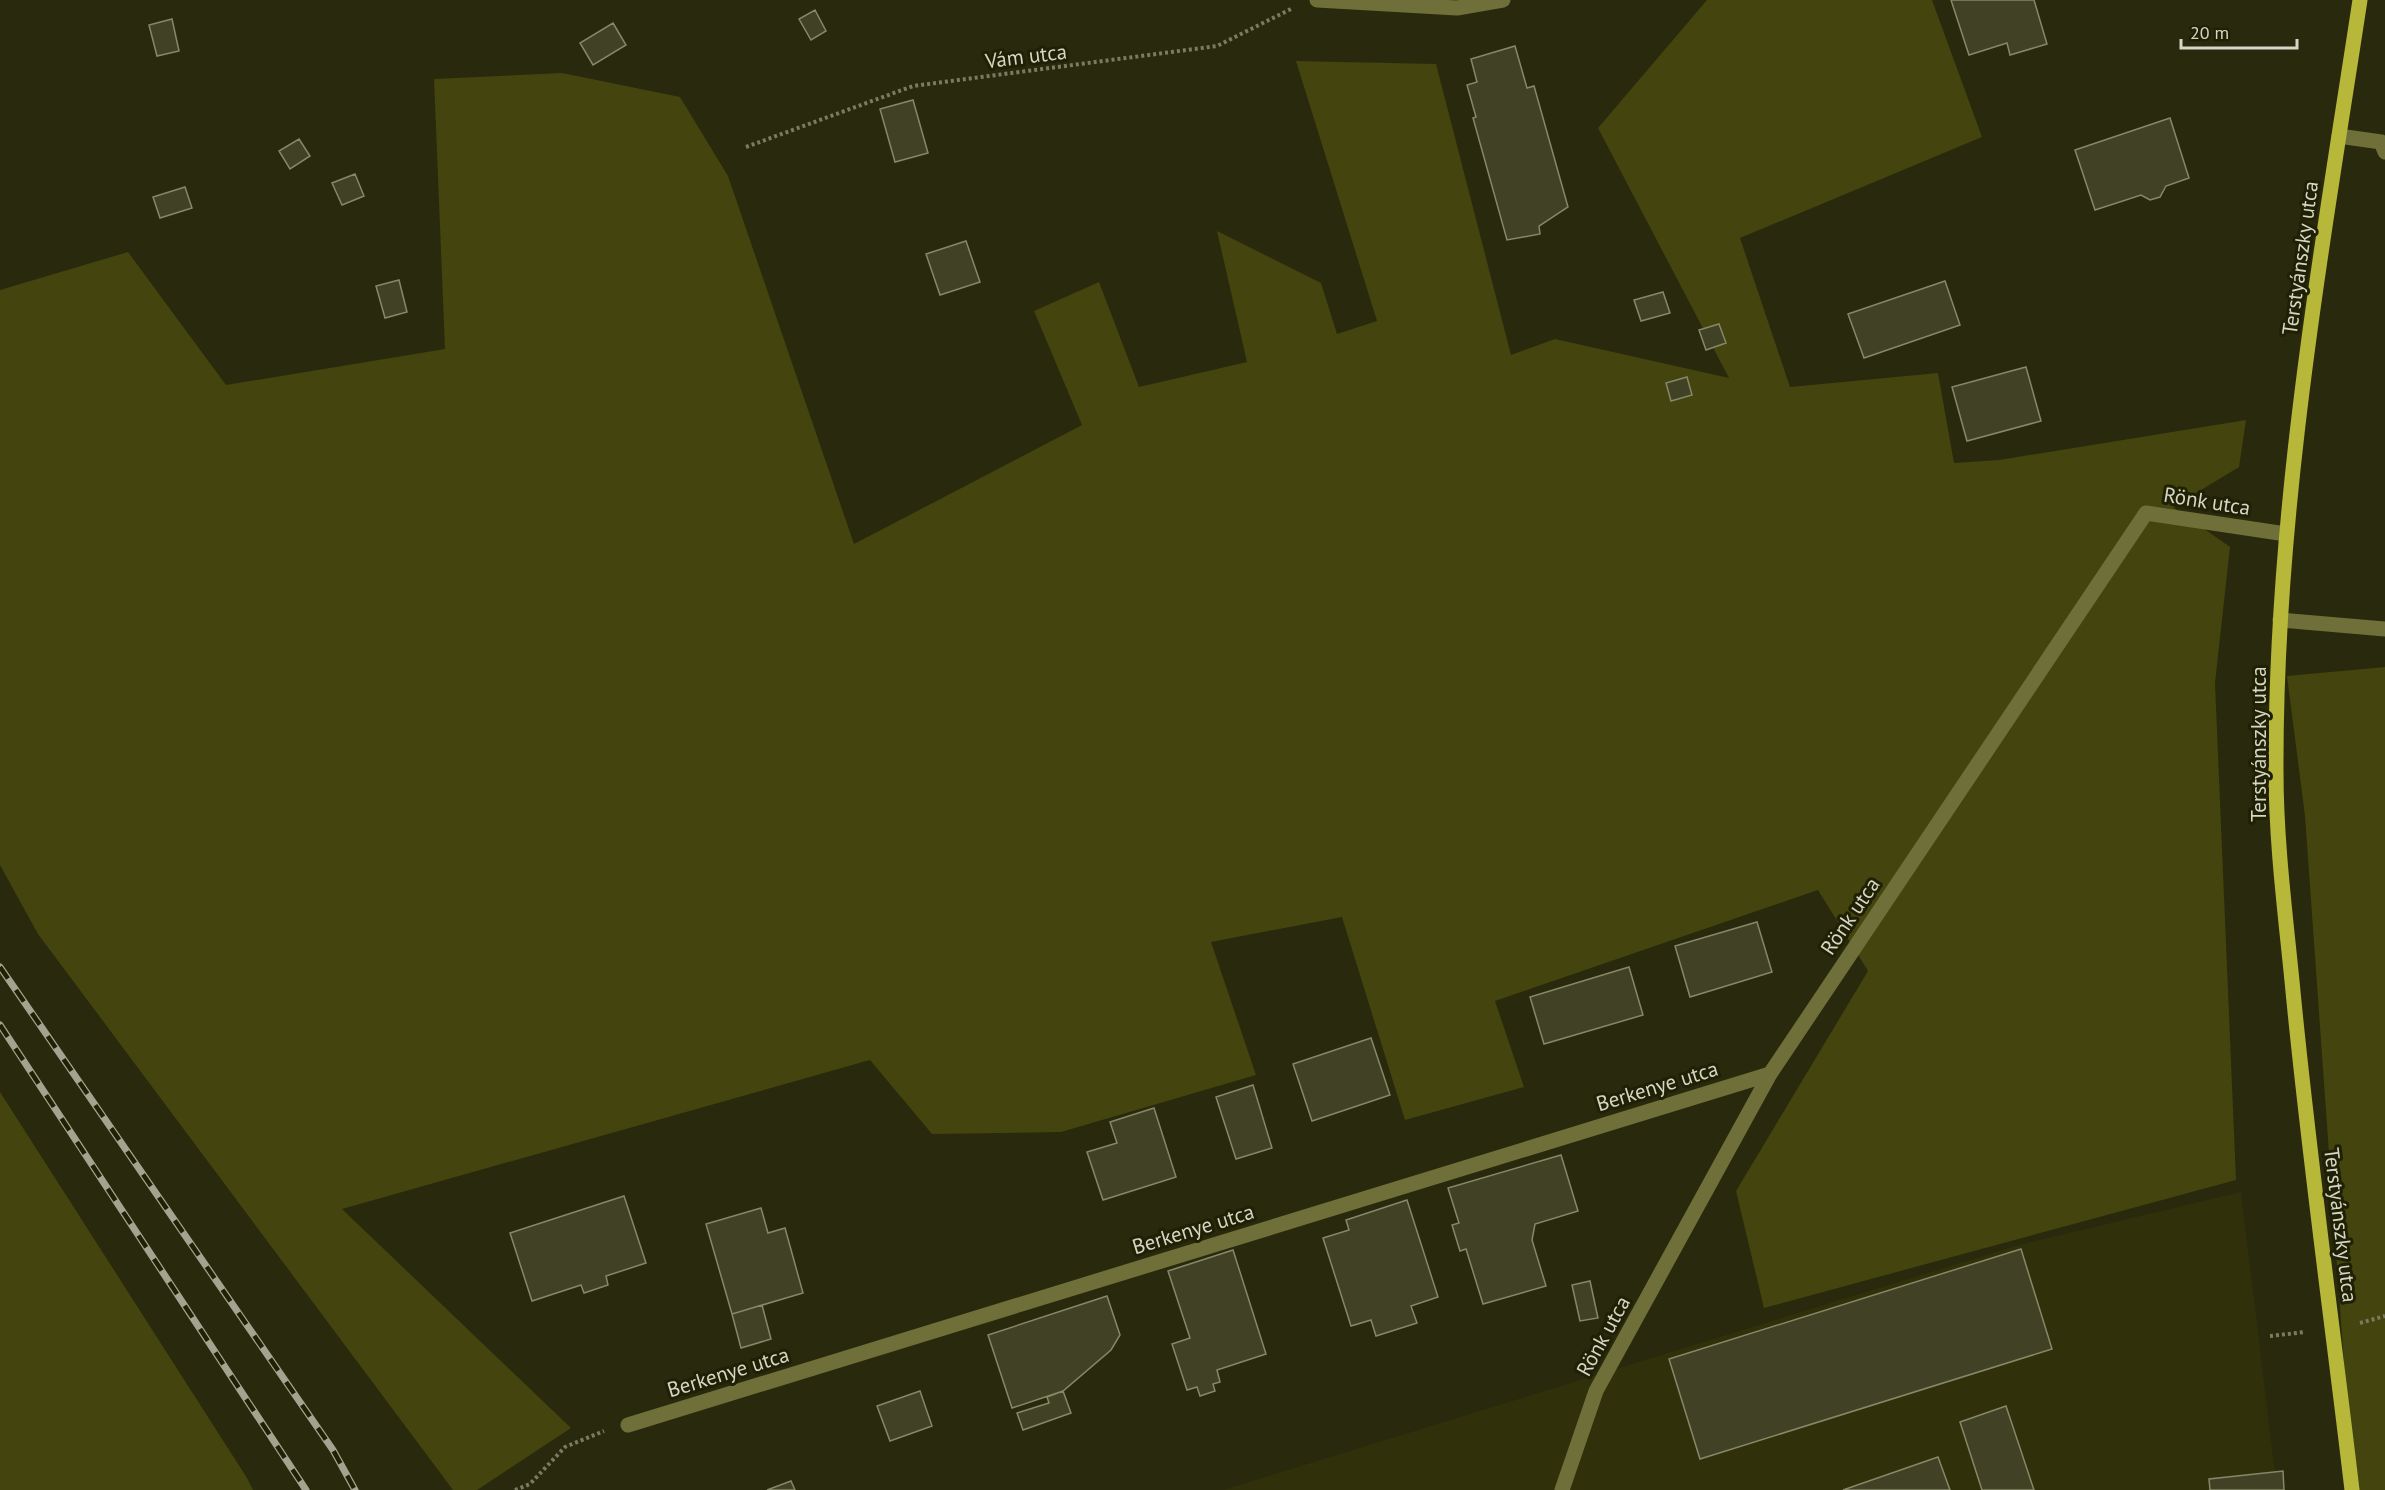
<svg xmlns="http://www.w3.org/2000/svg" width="2385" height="1490" font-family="'PT Sans',sans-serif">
<rect width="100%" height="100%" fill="#29290d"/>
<path fill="#30300a" d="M2241 1192 2277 1490H1223L2022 1244Z"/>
<path fill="#44440e" d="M1707 0H1932L1982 137 1740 238 1790 387 1938 373 1954 463 1999 460 2246 420 2239 467 2173 507 2230 547 2215 683 2236 1180 1764 1308 1736 1191 1868 971 1818 890 1495 1001 1524 1087 1405 1120 1342 917 1211 942 1256 1075 1061 1132 932 1134 870 1060 342 1209 571 1428 477 1490H453L38 934 0 865V290L128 252 226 385 445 349 434 79 562 73 680 97 728 176 854 544 1082 425 1034 311 1099 282 1139 387 1247 362 1217 231 1321 283 1337 334 1377 321 1296 61 1436 64 1511 355 1555 339 1729 378 1598 128Z
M2385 667V1490H2353L2305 816 2287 676Z
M0 1092 247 1478 253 1490H0Z"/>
<path fill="#414225" stroke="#878868" stroke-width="1.5" d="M1951 0H2034L2047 44 2010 55 2007 43 1969 55Z
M815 10 826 31 811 40 799 19Z
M172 19 179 51 157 56 149 25Z
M613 23 626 45 593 65 580 43Z
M1515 46 1527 88 1534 86 1568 207 1539 226 1540 234 1507 240 1473 118 1476 117 1467 85 1477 82 1471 59Z
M913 100 928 153 895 162 880 109Z
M2170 118 2189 178 2166 186 2160 197 2150 200 2141 195 2095 210 2075 150Z
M299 139 310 156 290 169 279 151Z
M355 174 364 196 342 205 332 183Z
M185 187 192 208 160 218 153 197Z
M966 241 980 282 940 295 926 254Z
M399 280 407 312 385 318 376 286Z
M1945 281 1960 325 1864 358 1848 314Z
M1663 292 1670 313 1641 321 1634 300Z
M1719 324 1726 343 1706 350 1699 330Z
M2026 367 2041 421 1967 441 1952 387Z
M1687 377 1692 395 1671 401 1666 383Z
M1757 922 1772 972 1690 997 1675 946Z
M1629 967 1643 1015 1544 1044 1530 997Z
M1371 1038 1390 1095 1312 1121 1293 1064Z
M1253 1085 1272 1148 1236 1159 1216 1097Z
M1154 1108 1176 1177 1103 1200 1087 1152 1117 1143 1110 1122Z
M1561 1155 1578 1211 1535 1224 1532 1240 1546 1286 1483 1304 1466 1249 1460 1251 1452 1225 1459 1223 1448 1188Z
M624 1196 646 1263 606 1276 608 1285 584 1293 581 1285 532 1301 510 1233Z
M1407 1200 1438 1297 1411 1306 1417 1323 1376 1336 1371 1320 1351 1326 1323 1238 1349 1230 1346 1220Z
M761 1208 768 1233 785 1228 803 1293 732 1314 706 1224Z
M2021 1249 2052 1349 1700 1459 1669 1359Z
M1233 1250 1266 1354 1217 1370 1220 1382 1213 1384 1215 1391 1200 1396 1197 1387 1187 1390 1172 1344 1190 1338 1168 1271Z
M1590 1281 1598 1318 1580 1321 1572 1285Z
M1107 1296 1120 1335 1111 1350 1063 1391 1012 1408 988 1335Z
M762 1305 771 1339 741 1348 732 1314Z
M920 1391 932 1426 890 1441 877 1406Z
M1063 1391 1071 1413 1023 1430 1017 1413 1049 1403 1047 1397Z
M2006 1406 2034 1490H1982L1960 1422Z
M1938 1457 1950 1490H1843Z
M2283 1471 2284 1490H2210L2209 1479Z
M791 1481 795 1490H767Z"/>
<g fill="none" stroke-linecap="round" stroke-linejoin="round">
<path stroke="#7a7b64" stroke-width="4" stroke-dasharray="3 3" stroke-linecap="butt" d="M746 147 913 86 1217 46 1293 8
M2360 1323 2385 1316
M2270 1336 2305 1332
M515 1490 530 1484 565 1447 604 1431"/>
<path stroke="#6f7039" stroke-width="15" d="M1317 0 1457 8 1503 0
M2339 136 2381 142 2385 152
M2280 620 2385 629
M628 1425 1770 1074
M1562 1490 1596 1391 1770 1074 2146 513 2286 534"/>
<path stroke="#b7b739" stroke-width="15" d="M2352 1490C2332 1320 2308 1151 2292 981 2285 911 2276 841 2276 771 2275 512 2321 255 2360 0"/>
<defs>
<path id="rail" d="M0 967 333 1450 355 1490
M0 1025 306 1490"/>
</defs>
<use href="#rail" stroke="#a3a48f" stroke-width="7"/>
<use href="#rail" stroke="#1f2004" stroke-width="4.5" stroke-dasharray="14" stroke-linecap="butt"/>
</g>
<g text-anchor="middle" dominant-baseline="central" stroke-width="6" stroke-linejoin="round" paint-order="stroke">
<g font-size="21" fill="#d5d6c5" stroke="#1f2004">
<text transform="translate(1026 56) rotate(-7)">Vám utca</text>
<text transform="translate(2300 258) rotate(-82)">Terstyánszky utca</text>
<text transform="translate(2207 501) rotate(9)">Rönk utca</text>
<text transform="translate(2258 744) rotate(-90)">Terstyánszky utca</text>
<text transform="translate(1850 916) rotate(-56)">Rönk utca</text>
<text transform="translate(1657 1086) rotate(-17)">Berkenye utca</text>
<text transform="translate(2341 1225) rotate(83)">Terstyánszky utca</text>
<text transform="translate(1193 1229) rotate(-17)">Berkenye utca</text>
<text transform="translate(1603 1336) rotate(-61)">Rönk utca</text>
<text transform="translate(728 1372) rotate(-17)">Berkenye utca</text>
</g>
</g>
<path d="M2181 39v9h116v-9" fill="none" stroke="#d5d6c5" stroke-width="3"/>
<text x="2190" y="39" font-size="18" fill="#d5d6c5" stroke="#1f2004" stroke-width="4.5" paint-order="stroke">20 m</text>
</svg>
